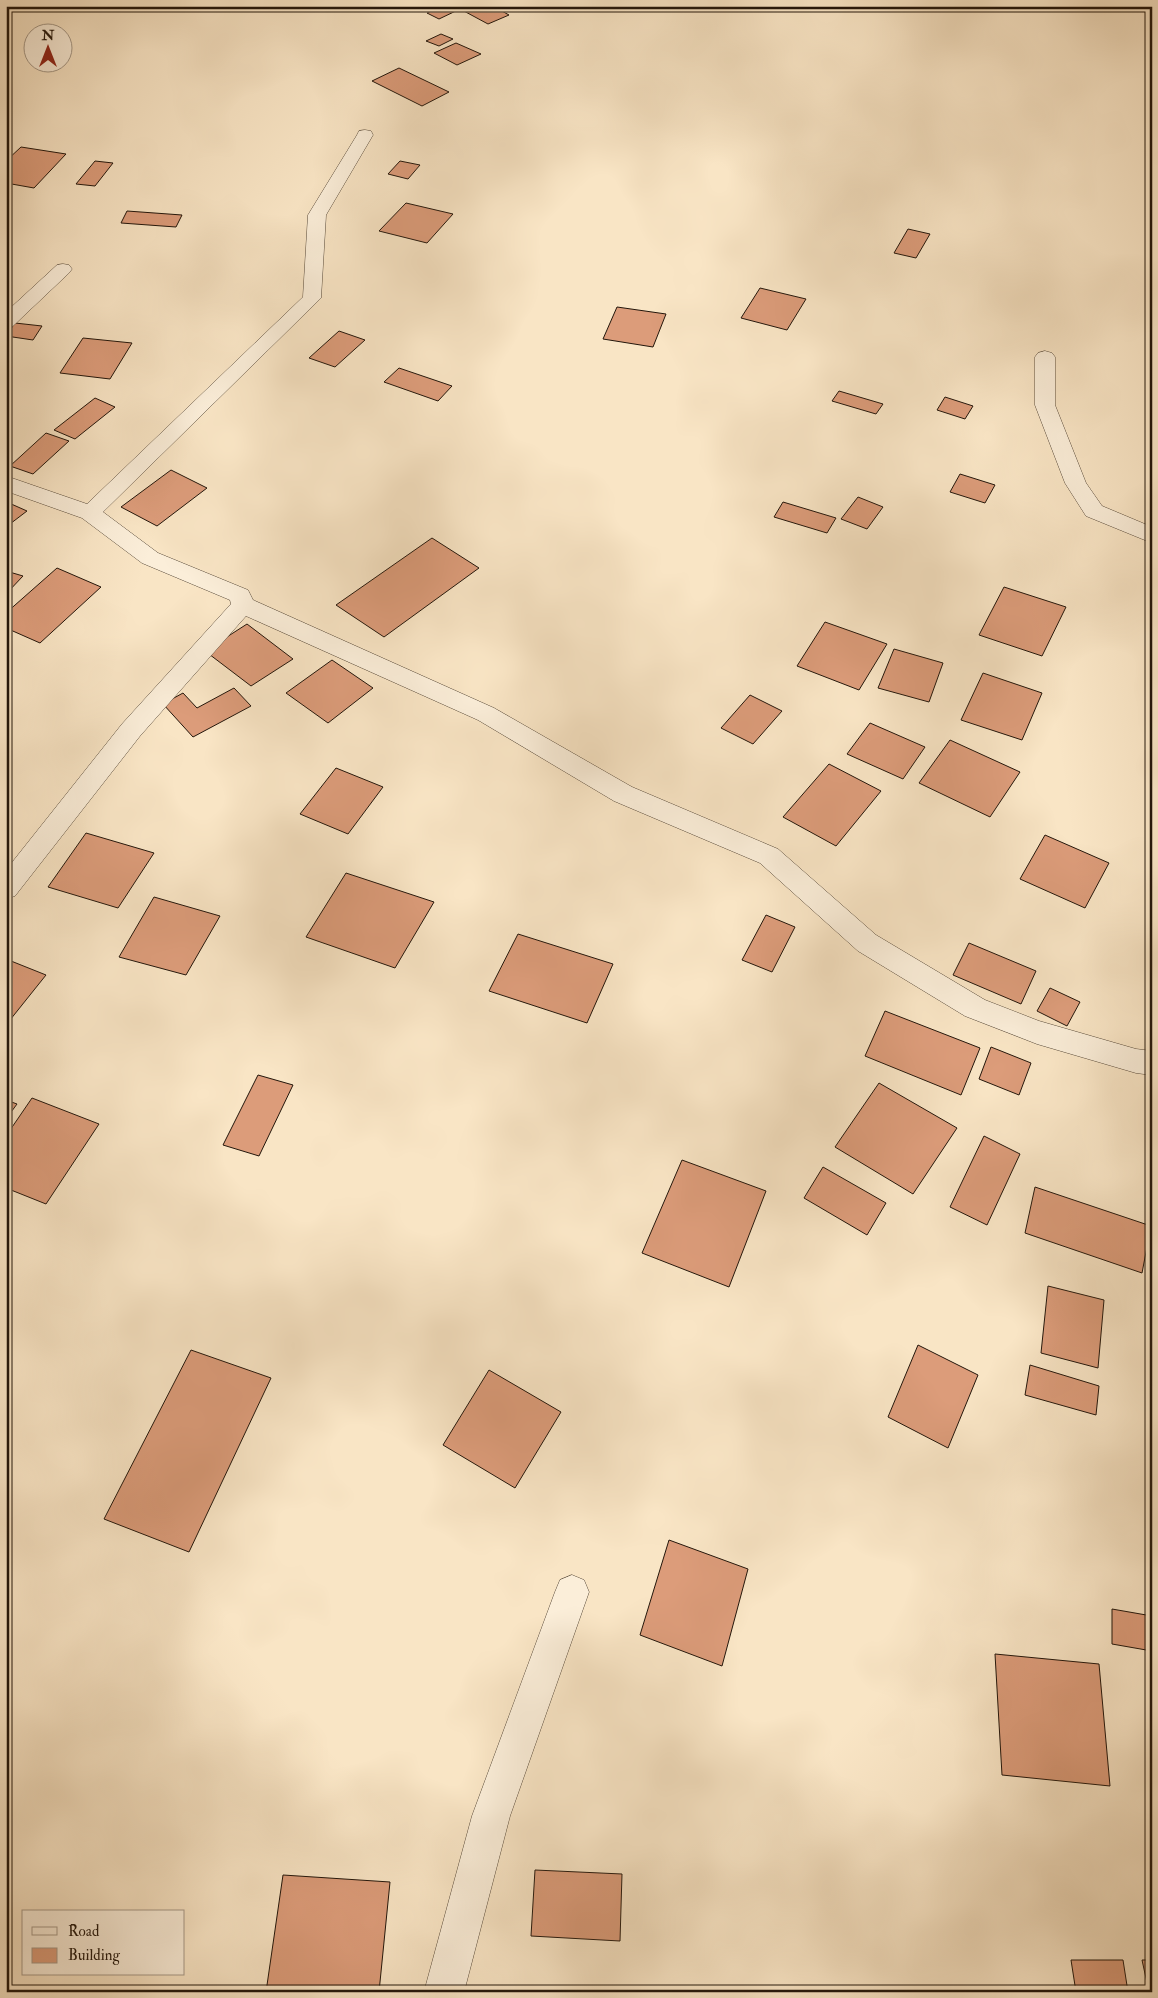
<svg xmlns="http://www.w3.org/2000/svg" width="1158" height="1998" font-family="'IM FELL Double Pica',serif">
<rect width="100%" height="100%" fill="#f9e5c5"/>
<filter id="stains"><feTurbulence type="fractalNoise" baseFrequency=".004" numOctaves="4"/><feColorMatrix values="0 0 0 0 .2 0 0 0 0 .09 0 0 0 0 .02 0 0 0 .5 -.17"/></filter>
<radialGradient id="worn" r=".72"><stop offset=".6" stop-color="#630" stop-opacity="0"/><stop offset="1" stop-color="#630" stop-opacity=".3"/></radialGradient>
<path fill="#dc9c7a" stroke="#23160b" d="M442 6H453L460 9 439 19 427 13Z
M472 6H493L509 15 488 24 462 10Z
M441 34 453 39 439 46 426 41Z
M456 43 481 54 457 65 434 53Z
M399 68 449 92 422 106 372 81Z
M21 147 66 154 34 188 6 183V161Z
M95 161 113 163 95 186 76 184Z
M400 161 420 165 408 179 388 174Z
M406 203 453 214 427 243 379 231Z
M127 211 182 215 176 227 121 223Z
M908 229 930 234 916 258 894 253Z
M760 288 806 299 787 330 741 318Z
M617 307 666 314 653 347 603 339Z
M15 323 42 326 33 340 6 336Z
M339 331 365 340 335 367 309 358Z
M83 338 132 343 110 379 60 373Z
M399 368 452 386 438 401 384 382Z
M839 391 883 404 876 414 832 401Z
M945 397 973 406 965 419 937 410Z
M95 398 115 407 75 439 54 430Z
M46 433 69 441 33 474 10 466Z
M171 470 207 488 157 526 121 507Z
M960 474 995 485 985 503 950 492Z
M858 497 883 507 867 529 841 519Z
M783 502 836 518 827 533 774 517Z
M9 503 27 511 6 527V505Z
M432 538 479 568 384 637 336 605Z
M57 568 101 587 40 643 6 628V613Z
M6 571 23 576 6 594Z
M1004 587 1066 607 1042 656 979 635Z
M825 622 887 644 859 690 797 666Z
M247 624 293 659 251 686 205 651Z
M894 649 943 663 929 702 878 688Z
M332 660 373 688 328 723 286 693Z
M983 673 1042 693 1022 740 961 720Z
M234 688 251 706 193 737 163 704 183 693 197 708Z
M750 695 782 711 753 744 721 728Z
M870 723 925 747 903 779 847 754Z
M950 740 1020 772 990 817 919 783Z
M829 764 881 791 836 846 783 817Z
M336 768 383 787 348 834 300 814Z
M86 833 154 853 118 908 48 887Z
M1045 835 1109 863 1085 908 1020 879Z
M346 873 434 902 395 968 306 937Z
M154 897 220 916 186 975 119 957Z
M766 915 795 927 772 972 742 960Z
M518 934 613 964 587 1023 489 991Z
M969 943 1036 971 1021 1004 953 975Z
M6 959 46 975 6 1025Z
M1050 988 1080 1002 1067 1026 1037 1011Z
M885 1011 980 1048 961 1095 865 1056Z
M991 1047 1031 1063 1019 1095 979 1079Z
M258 1075 293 1085 259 1156 223 1145Z
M879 1083 957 1128 913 1194 835 1147Z
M32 1098 99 1124 46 1204 6 1188V1136Z
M6 1100 17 1104 6 1119Z
M984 1136 1020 1154 987 1225 950 1207Z
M682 1160 766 1191 729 1287 642 1253Z
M823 1167 886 1203 867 1235 804 1198Z
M1035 1187 1151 1226 1142 1273 1025 1233Z
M1048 1286 1104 1300 1098 1368 1041 1353Z
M918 1345 978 1375 948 1448 888 1417Z
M191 1350 271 1378 189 1552 104 1519Z
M1030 1365 1099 1386 1096 1415 1025 1395Z
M489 1370 561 1412 515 1488 443 1445Z
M669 1540 748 1569 722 1666 640 1635Z
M1112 1609 1152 1616V1651L1112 1644Z
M995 1654 1099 1664 1110 1786 1002 1775Z
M535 1870 622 1874 620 1941 531 1936Z
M283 1875 390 1882 379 1992H266Z
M1071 1960H1123L1128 1992H1076Z
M1142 1960H1152V1992H1149Z"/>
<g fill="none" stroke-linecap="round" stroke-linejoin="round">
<defs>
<path id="minor" d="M365 130 371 131 373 135 326 215 321 298 103 512 158 553 248 590 253 600 494 708 632 787 778 849 876 935 985 1000 1039 1021 1136 1049 1152 1051V1075L1136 1073 1037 1044 965 1016 858 951 760 863 614 801 478 720 246 616 140 736 15 896 6 899V870L122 724 231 604 230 600 142 563 82 518 6 491V476L87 504 303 297 308 215 357 135 359 131Z
M63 264 69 265 72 269 69 273 13 326 6 328V312L57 265Z
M1045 351 1052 353 1055 357V405L1086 483 1102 506 1152 527V543L1086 516 1065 483 1035 405V357L1038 353Z
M572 1575 584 1580 589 1592 510 1816 464 1992H424L472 1816 555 1592 560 1580Z"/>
</defs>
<use href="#minor" stroke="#584a3a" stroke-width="1"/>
<use href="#minor" fill="#fbeed9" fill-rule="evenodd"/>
</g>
<rect width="1158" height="1998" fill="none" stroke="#f9e5c5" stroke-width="25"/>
<rect x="8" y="8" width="1143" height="1983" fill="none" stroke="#23160b" stroke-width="2.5"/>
<rect x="12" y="12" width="1133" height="1973" fill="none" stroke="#23160b"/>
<rect x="22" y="1910" width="162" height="65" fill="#fbeed9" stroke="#a59887"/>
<rect x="32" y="1927" width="25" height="8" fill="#fbeed9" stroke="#a59887"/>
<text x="68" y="1936" font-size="15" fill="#23160b">Road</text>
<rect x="32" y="1948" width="25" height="15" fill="#dc9c7a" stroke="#a59887"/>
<text x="68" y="1960" font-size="15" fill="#23160b">Building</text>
<g transform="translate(48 48)"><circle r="24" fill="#fbeed9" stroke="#a59887"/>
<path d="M0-4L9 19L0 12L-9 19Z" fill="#8f2418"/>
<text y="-8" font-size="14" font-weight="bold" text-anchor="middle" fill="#23160b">N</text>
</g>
<rect width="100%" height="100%" filter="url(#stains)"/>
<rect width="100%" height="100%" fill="url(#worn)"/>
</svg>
